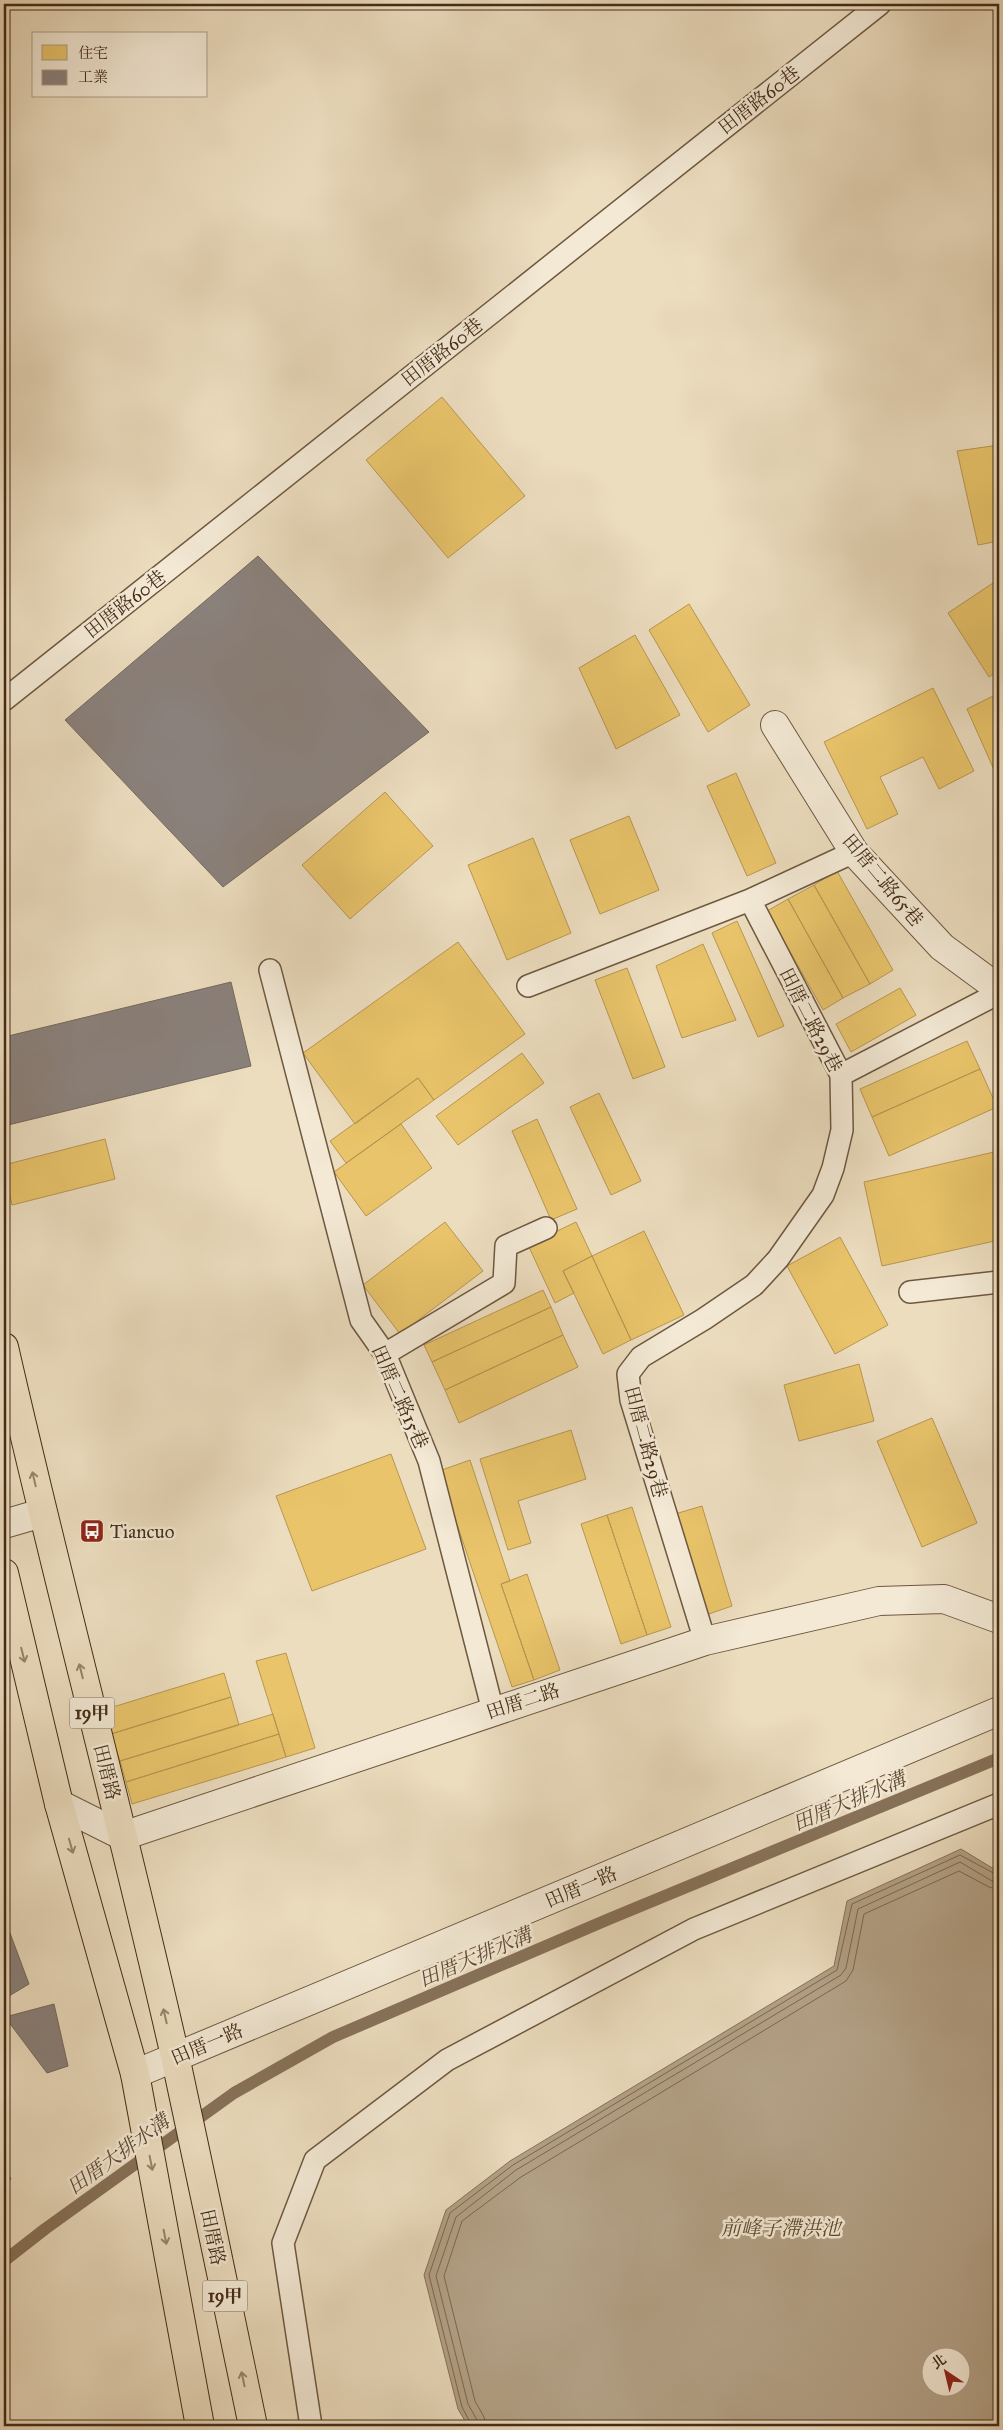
<svg xmlns="http://www.w3.org/2000/svg" width="1003" height="2430" font-family="'IM FELL Great Primer','Noto Serif TC',serif">
<rect width="100%" height="100%" fill="#ecddbf"/>
<filter id="stains"><feTurbulence type="fractalNoise" baseFrequency=".004" numOctaves="4"/><feColorMatrix values="0 0 0 0 .2 0 0 0 0 .09 0 0 0 0 .02 0 0 0 .5 -.17"/></filter>
<radialGradient id="worn" r=".72"><stop offset=".6" stop-color="#630" stop-opacity="0"/><stop offset="1" stop-color="#630" stop-opacity=".3"/></radialGradient>
<path fill="#b3a186" stroke="#877259" fill-rule="evenodd" d="M961 1849 999 1872V2426H468L458 2409 424 2275 446 2210 510 2161 834 1966 847 1901ZM930 2358H960V2388H930Z"/>
<path fill="#e9c46a" stroke="#b89651" d="M442 397 525 496 448 558 366 460Z
M999 445V541L978 545 957 451Z
M999 579V670L989 677 948 613Z
M689 604 750 705 708 732 649 630Z
M635 635 680 715 616 749 579 668Z
M933 688 974 771 939 789 923 757 880 777 898 814 867 829 824 742Z
M999 693V781L967 709Z
M736 773 776 863 747 876 707 786Z
M385 792 433 846 350 919 302 865Z
M629 816 659 890 600 914 570 840Z
M533 838 571 933 507 960 468 865Z
M837 871 893 970 870 984 814 885Z
M814 885 870 984 843 998 788 899Z
M788 899 843 998 823 1010 767 911Z
M737 921 784 1026 758 1037 712 933Z
M458 942 525 1034 434 1100 418 1078 355 1124 303 1053Z
M703 944 736 1020 682 1038 656 966Z
M627 968 665 1067 633 1079 595 980Z
M900 988 916 1015 851 1052 836 1024Z
M967 1041 980 1069 872 1117 860 1089Z
M522 1053 544 1083 458 1145 436 1116Z
M980 1069 997 1107 889 1156 872 1117Z
M418 1078 434 1100 346 1163 330 1141Z
M599 1093 641 1181 611 1195 570 1107Z
M537 1119 577 1209 551 1220 512 1131Z
M401 1124 432 1168 366 1216 334 1172Z
M105 1139 115 1179 12 1205 4 1165Z
M994 1152 999 1176V1240L882 1266 864 1182Z
M445 1222 483 1271 400 1334 363 1285Z
M576 1222 592 1256 563 1271 574 1293 555 1303 528 1245Z
M644 1231 684 1315 631 1340 592 1256Z
M840 1237 888 1325 835 1354 787 1266Z
M592 1256 631 1340 603 1354 563 1271Z
M543 1290 551 1307 432 1362 424 1345Z
M551 1307 563 1335 445 1390 432 1362Z
M563 1335 578 1367 459 1423 445 1390Z
M859 1364 874 1421 799 1441 784 1385Z
M932 1418 977 1523 922 1547 877 1441Z
M571 1430 586 1479 518 1501 531 1543 508 1550 480 1459Z
M391 1454 426 1549 312 1591 276 1496Z
M470 1460 510 1581 501 1584 534 1680 512 1687 439 1471Z
M702 1506 732 1606 706 1615 675 1514Z
M632 1507 671 1627 647 1635 607 1515Z
M607 1515 647 1635 621 1644 581 1524Z
M527 1574 560 1670 534 1680 501 1584Z
M286 1653 315 1748 286 1757 256 1661Z
M224 1673 231 1697 111 1734 103 1710Z
M231 1697 239 1725 120 1761 111 1734Z
M273 1714 279 1734 126 1782 120 1761Z
M279 1734 286 1757 132 1804 126 1782Z"/>
<path fill="#8a817c" stroke="#75685d" d="M258 556 429 732 223 887 65 720Z
M231 982 251 1066 4 1126V1037Z
M7 1925 29 1984 4 1999V1926Z
M54 2004 68 2066 47 2073 5 2017Z
M4 2169 11 2179 4 2184Z"/>
<g fill="none" stroke-linecap="round" stroke-linejoin="round">
<path stroke="#7c664e" stroke-width="1" d="M472 2426 462 2407 429 2275 450 2213 513 2165 837 1970 852 1904 960 1855 999 1876
M478 2426 477 2420 468 2404 436 2276 456 2217 516 2170 841 1975 846 1968 858 1909 960 1862 992 1881 999 1882
M486 2426 484 2417 475 2401 444 2276 462 2221 521 2177 846 1981 853 1970 864 1914 959 1871 989 1887 999 1890"/>
<path stroke="#877259" stroke-width="12" d="M4 2261 45 2229 234 2093 333 2037 609 1919 999 1758"/>
<defs>
<path id="lane" d="M4 700 880 4
M750 900 854 852
M270 970 361 1320 385 1354 429 1461 493 1711
M528 986 750 900 841 1075 842 1130 833 1168 823 1195 778 1259 754 1285 704 1319 641 1357 628 1374 631 1400 705 1641
M841 1075 999 993
M910 1292 999 1282
M385 1354 504 1283 506 1246 546 1228
M311 2426 283 2243 315 2160 447 2060 694 1929 999 1804"/>
<path id="street" d="M775 725 854 852 942 947 999 989
M4 1524 42 1513
M59 1804 123 1836 705 1641 879 1601 944 1599 999 1619
M135 2074 999 1711"/>
<path id="primary" d="M4 1347C58 1584 121 1818 175 2056 202 2179 227 2303 253 2426
M4 1573 59 1804 135 2074 200 2426"/>
</defs>
<use href="#lane" stroke="#6e5840" stroke-width="24"/>
<use href="#street" stroke="#6e5840" stroke-width="30"/>
<use href="#primary" stroke="#442c16" stroke-width="30"/>
<use href="#lane" stroke="#f3e9d5" stroke-width="21"/>
<use href="#street" stroke="#f3e9d5" stroke-width="28"/>
<use href="#primary" stroke="#ecddbf" stroke-width="28"/>
</g>
<defs><path id="oneway-shaft" d="M-6 0H5M1.5-3L5.5 0L1.5 3" fill="none" stroke-width="1.6" stroke-linecap="round" stroke-linejoin="round" transform="scale(1.25)"/></defs>
<g stroke="#98846a">
<use href="#oneway-shaft" transform="translate(34 1479) rotate(-103)"/>
<use href="#oneway-shaft" transform="translate(23 1655) rotate(76)"/>
<use href="#oneway-shaft" transform="translate(81 1671) rotate(-104)"/>
<use href="#oneway-shaft" transform="translate(71 1846) rotate(74)"/>
<use href="#oneway-shaft" transform="translate(165 2016) rotate(-103)"/>
<use href="#oneway-shaft" transform="translate(151 2163) rotate(79)"/>
<use href="#oneway-shaft" transform="translate(165 2237) rotate(79)"/>
<use href="#oneway-shaft" transform="translate(243 2379) rotate(-102)"/>
</g>
<defs>
<symbol id="bus-square" viewBox="-11 -11 22 22"><rect x="-9" y="-9" width="18" height="18" rx="4" fill="#8f2418" stroke="#f3e9d5"/><path d="M-5-6H5V4H4V6H2V4H-2V6H-4V4H-5ZM-3.5-4V0h7V-4ZM-3.5 1.2v1.5H-2V1.2ZM2 1.2v1.5H3.5V1.2Z" fill="#fff"/></symbol>
</defs>
<g fill-rule="evenodd">
<use href="#bus-square" x="78" y="1517" width="28" height="28"/>
</g>
<g text-anchor="middle" dominant-baseline="central" stroke-width="5" stroke-linejoin="round" paint-order="stroke">
<g fill="#f3e9d5" stroke="#78654f" stroke-width="1">
<rect x="69.5" y="1697.5" width="45" height="31" rx="4"/>
<rect x="202.5" y="2280.5" width="45" height="31" rx="4"/>
</g>
<g font-size="18" font-weight="bold" fill="#442c16">
<text x="92" y="1713">19甲</text>
<text x="225" y="2296">19甲</text>
</g>
<g font-size="19" fill="#442c16" stroke="#f3e9d5">
<text transform="translate(759 100) rotate(-38)">田厝路60巷</text>
<text transform="translate(442 352) rotate(-38)">田厝路60巷</text>
<text transform="translate(125 604) rotate(-38)">田厝路60巷</text>
<text transform="translate(883 880) rotate(50)">田厝二路65巷</text>
<text transform="translate(811 1020) rotate(63)">田厝二路29巷</text>
<text transform="translate(400 1397) rotate(66)">田厝二路15巷</text>
<text transform="translate(646 1442) rotate(75)">田厝二路29巷</text>
<text transform="translate(523 1701) rotate(-18)">田厝二路</text>
<text transform="translate(107 1772) rotate(76)">田厝路</text>
<text transform="translate(581 1887) rotate(-23)">田厝一路</text>
<text transform="translate(207 2044) rotate(-23)">田厝一路</text>
<text transform="translate(213 2237) rotate(78)">田厝路</text>
</g>
<g font-size="19" fill="#442c16" stroke="#f3e9d5" text-anchor="start">
<text x="110" y="1531">Tiancuo</text>
</g>
<g font-size="20" font-style="italic" fill="#604932" stroke="#f3e9d5">
<text transform="translate(849 1801) rotate(-23)">田厝大排水溝</text>
<text transform="translate(475 1957) rotate(-23)">田厝大排水溝</text>
<text transform="translate(118 2154) rotate(-36)">田厝大排水溝</text>
<text x="781" y="2228">前峰子滯洪池</text>
</g>
</g>
<rect width="1003" height="2430" fill="none" stroke="#ecddbf" stroke-width="20"/>
<rect x="5" y="5" width="993" height="2420" fill="none" stroke="#442c16" stroke-width="2.5"/>
<rect x="10" y="10" width="983" height="2410" fill="none" stroke="#442c16"/>
<rect x="32" y="32" width="175" height="65" fill="#f3e9d5" stroke="#ad9d89"/>
<rect x="42" y="45" width="25" height="15" fill="#e9c46a" stroke="#ad9d89"/>
<text x="78" y="58" font-size="15" fill="#442c16">住宅</text>
<rect x="42" y="70" width="25" height="15" fill="#8a817c" stroke="#ad9d89"/>
<text x="78" y="82" font-size="15" fill="#442c16">工業</text>
<g transform="translate(946 2372) rotate(325)"><circle r="24" fill="#f3e9d5" stroke="#ad9d89"/>
<path d="M0-4L9 19L0 12L-9 19Z" fill="#8f2418"/>
<text y="-8" font-size="14" font-weight="bold" text-anchor="middle" fill="#442c16">北</text>
</g>
<rect width="100%" height="100%" filter="url(#stains)"/>
<rect width="100%" height="100%" fill="url(#worn)"/>
</svg>
